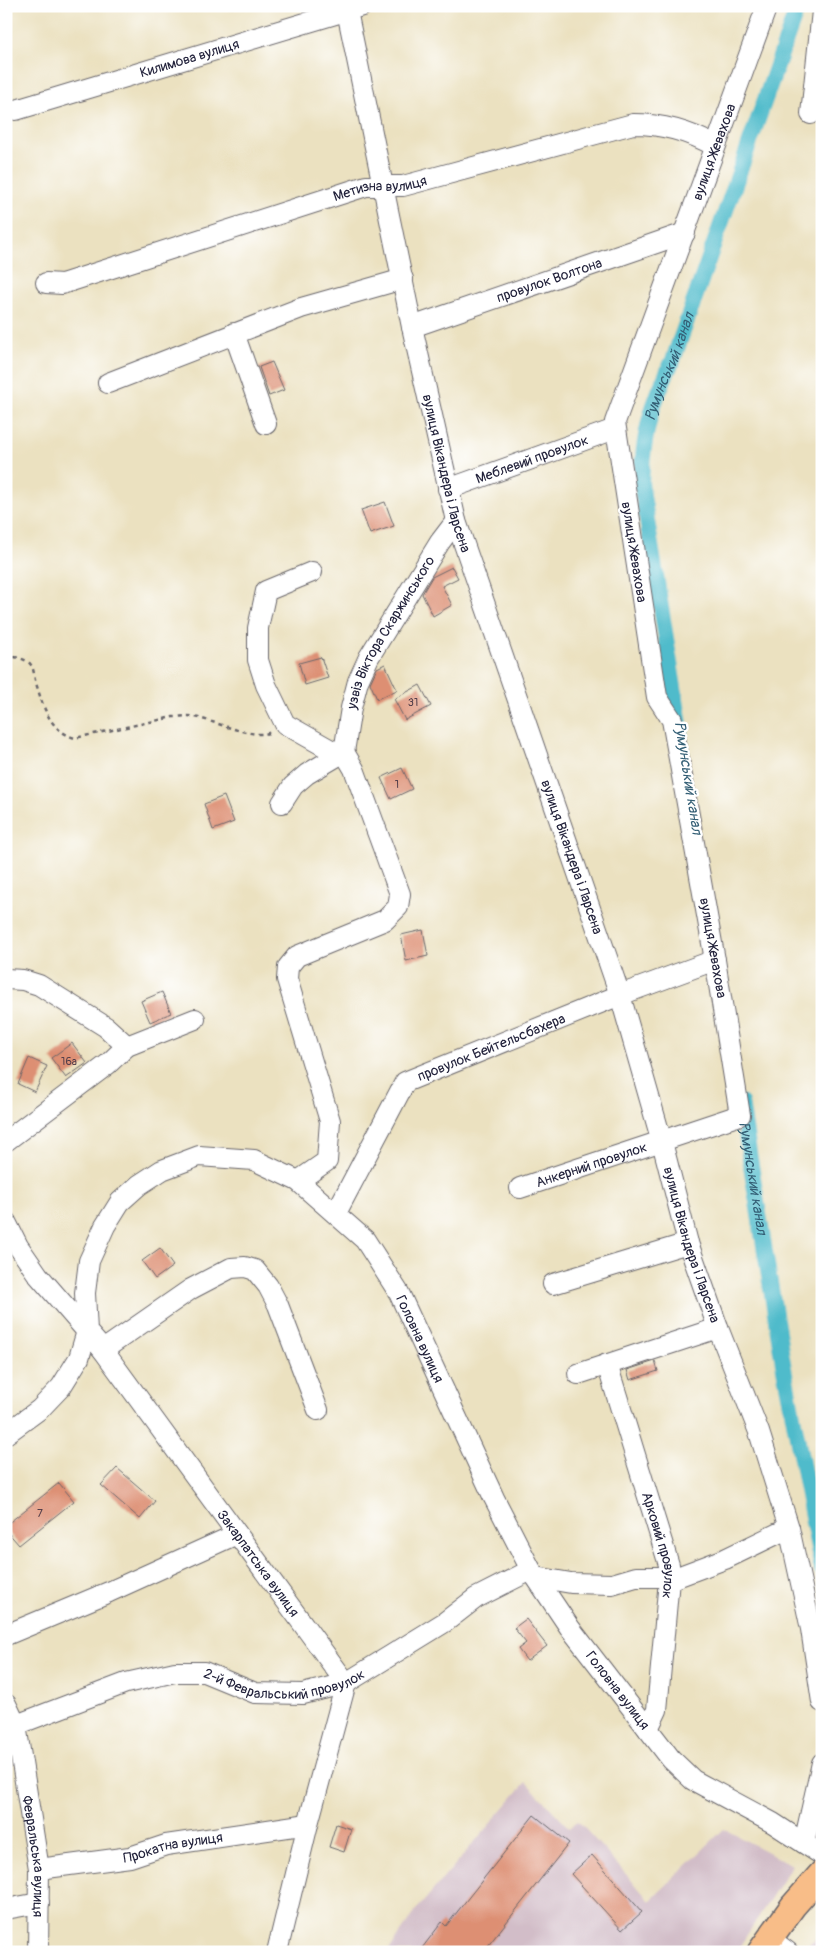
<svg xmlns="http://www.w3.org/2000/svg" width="828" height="1958" font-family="Pangolin,sans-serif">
<rect width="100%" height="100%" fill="#fff"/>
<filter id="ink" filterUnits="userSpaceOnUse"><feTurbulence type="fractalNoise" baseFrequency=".02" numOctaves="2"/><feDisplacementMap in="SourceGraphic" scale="10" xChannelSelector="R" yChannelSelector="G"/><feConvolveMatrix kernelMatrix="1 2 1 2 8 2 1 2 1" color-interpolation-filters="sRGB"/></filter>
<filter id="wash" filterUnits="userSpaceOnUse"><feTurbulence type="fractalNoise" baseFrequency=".0096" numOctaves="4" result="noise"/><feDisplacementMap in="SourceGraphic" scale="20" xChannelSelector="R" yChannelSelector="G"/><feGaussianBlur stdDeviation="1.12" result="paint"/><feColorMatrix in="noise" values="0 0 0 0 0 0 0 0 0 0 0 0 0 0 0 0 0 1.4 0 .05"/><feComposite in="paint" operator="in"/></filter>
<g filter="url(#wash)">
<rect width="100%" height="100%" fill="#ebe1c0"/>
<path fill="#d2bdc8" d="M526 1782 569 1828 578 1821 650 1901 724 1829 792 1865 736 1952H388L418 1908Z
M822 1934V1952H798Z"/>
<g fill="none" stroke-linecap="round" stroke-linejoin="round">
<g stroke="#50bbcb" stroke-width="16">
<path id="s1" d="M681 731 641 483C643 433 651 405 673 360L798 6"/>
<path id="s2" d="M741 1103 783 1363 822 1569"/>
</g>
</g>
<g id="blocks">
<path fill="#dd8f73" d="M272 362 284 390 269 396 259 367Z
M385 502 394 526 370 534 361 510Z
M452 567 458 578 442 586 452 605 433 616 422 594 432 577Z
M321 657 328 678 305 685 299 663Z
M385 664 397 690 377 699 370 683 377 668Z
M420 685 431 706 405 720 394 699Z
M402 768 412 789 391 799 381 778Z
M224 796 234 822 213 830 204 804Z
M423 930 428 956 406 961 401 935Z
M162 992 171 1013 150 1022 141 1001Z
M72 1043 87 1063 66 1078 51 1058Z
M29 1058 47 1066 35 1092 18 1084Z
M160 1248 173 1266 155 1279 142 1261Z
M655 1361 658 1371 630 1380 627 1370Z
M117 1468 155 1501 140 1519 101 1485Z
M59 1483 74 1501 19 1545 6 1530V1525Z
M526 1619 547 1646 527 1661 518 1649 526 1643 514 1628Z
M534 1815 569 1843 483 1952H419L442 1922 446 1926Z
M336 1824 351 1829 344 1852 329 1847Z
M592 1855 642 1912 622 1930 571 1874Z"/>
</g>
</g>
<g filter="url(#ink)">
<use href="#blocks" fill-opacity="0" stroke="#68656a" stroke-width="1"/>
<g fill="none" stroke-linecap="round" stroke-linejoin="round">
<defs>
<g id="minor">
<path id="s3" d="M346 6 412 327 456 521 620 995 662 1142 688 1243 718 1328 759 1432 789 1528 811 1629 822 1702"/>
<path id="s4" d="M16 110 362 6"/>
<path d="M811 114 822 11"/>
<path id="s5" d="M46 283 62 284 366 186H403L633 124C662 124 690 132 715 146"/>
<path id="s6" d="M412 327 685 233"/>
<path d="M234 333 266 424"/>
<path d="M108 383 301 308 403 279"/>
<path id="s7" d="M448 489 615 429"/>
<path d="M312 572 266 591 258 628V660L266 685 285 724 331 750 344 752"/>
<path id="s8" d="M344 752 351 708 358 681 369 657 440 542 456 521"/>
<path d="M282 803 293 786 307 774 344 752"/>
<path d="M6 979 23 980 39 985 106 1027 127 1046"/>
<path d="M6 1141 108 1064 127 1046 195 1019"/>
<path d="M298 1181 327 1161 330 1121 287 979 288 967 297 956 385 920 398 907 400 894 354 769 344 752"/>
<path id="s9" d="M520 1188 740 1115 715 960 672 720 657 697 615 422 767 6"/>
<path id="s10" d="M336 1213 405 1082 620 995 715 960"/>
<path id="s11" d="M6 1222 18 1246 38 1275 103 1350 346 1683 308 1824 277 1952"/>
<path d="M553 1284 688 1243"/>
<path d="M103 1350 191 1289 231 1268 245 1267 255 1270 268 1286 278 1305 318 1410"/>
<path id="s12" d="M607 1364 669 1565V1580L657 1710 648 1729"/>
<path d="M578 1374 718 1328"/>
<path id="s13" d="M6 1434 40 1409 61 1387 79 1358 87 1331 85 1293 89 1261 105 1226 120 1202 139 1185 162 1170 199 1156 254 1160 298 1181 365 1240 399 1293 494 1498 531 1570 570 1628 671 1759 693 1780 773 1823 822 1855"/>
<path d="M536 1577 571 1583 612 1584 636 1577H659L669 1580 725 1559 789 1528"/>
<path d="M6 1635 109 1592 237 1534"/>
<path id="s14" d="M6 1704 16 1725 39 1869 38 1952"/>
<path id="s15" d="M16 1725 126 1683 175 1672H204L255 1693 303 1694 346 1683 445 1622 476 1598 531 1570"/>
<path d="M804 1843 822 1763"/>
<path id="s16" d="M39 1869 130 1857 166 1845 308 1824"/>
<path d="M6 1909 39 1903"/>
<path d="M769 1938 788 1952"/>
</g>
<path id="major" d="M760 1952 793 1906 822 1873"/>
</defs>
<use href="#minor" stroke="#68656a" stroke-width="22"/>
<use href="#major" stroke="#68656a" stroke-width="28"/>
<path stroke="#68656a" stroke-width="2.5" stroke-dasharray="4 4" stroke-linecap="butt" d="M6 656C13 657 27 658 31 665 34 669 34 676 35 680 43 705 48 730 75 738L173 717C178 717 184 716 189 716 209 718 254 741 271 732"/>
<use href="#minor" stroke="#fff" stroke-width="20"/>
<use href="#major" stroke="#f8bd88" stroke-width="25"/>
</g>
</g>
<g text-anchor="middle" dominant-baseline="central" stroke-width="4.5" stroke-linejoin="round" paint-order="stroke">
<g font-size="11" fill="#513d49">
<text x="413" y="702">31</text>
<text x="397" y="784">1</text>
<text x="69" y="1061">16а</text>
<text x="40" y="1513">7</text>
</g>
<g font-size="14" fill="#22223b" stroke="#fff">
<text stroke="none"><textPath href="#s4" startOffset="181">Килимова вулиця</textPath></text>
<text stroke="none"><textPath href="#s9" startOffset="1226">вулиця Жевахова</textPath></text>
<text stroke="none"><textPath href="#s5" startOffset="349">Метизна вулиця</textPath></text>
<text stroke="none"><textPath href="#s6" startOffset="145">провулок Волтона</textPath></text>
<text stroke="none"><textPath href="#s7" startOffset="89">Меблевий провулок</textPath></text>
<text stroke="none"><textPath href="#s3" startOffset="478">вулиця Вікандера і Ларсена</textPath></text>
<text transform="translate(634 552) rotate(81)">вулиця Жевахова</text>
<text stroke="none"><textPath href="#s8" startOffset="130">узвіз Віктора Скаржинського</textPath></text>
<text stroke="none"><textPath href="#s3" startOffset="882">вулиця Вікандера і Ларсена</textPath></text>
<text transform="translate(713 948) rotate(80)">вулиця Жевахова</text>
<text stroke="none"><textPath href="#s10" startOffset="241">провулок Бейтельсбахера</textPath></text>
<text stroke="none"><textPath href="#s9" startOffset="75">Анкерний провулок</textPath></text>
<text stroke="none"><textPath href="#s3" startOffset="1288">вулиця Вікандера і Ларсена</textPath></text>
<text stroke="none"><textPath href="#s13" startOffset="671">Головна вулиця</textPath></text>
<text stroke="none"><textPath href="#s12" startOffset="189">Арковий провулок</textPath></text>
<text stroke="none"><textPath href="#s11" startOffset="425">Закарпатська вулиця</textPath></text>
<text stroke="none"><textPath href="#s15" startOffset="281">2-й Февральський провулок</textPath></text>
<text stroke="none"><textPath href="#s13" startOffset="1076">Головна вулиця</textPath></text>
<text stroke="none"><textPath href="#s16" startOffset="136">Прокатна вулиця</textPath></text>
<text stroke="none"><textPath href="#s14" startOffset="156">Февральська вулиця</textPath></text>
</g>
<g font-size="15" font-style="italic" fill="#345f75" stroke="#fff">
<text stroke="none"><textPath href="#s1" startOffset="372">Румунський канал</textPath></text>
<text transform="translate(688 778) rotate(81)">Румунський канал</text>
<text stroke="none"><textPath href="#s2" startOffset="76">Румунський канал</textPath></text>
</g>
</g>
<rect width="828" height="1958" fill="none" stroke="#fff" stroke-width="25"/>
</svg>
